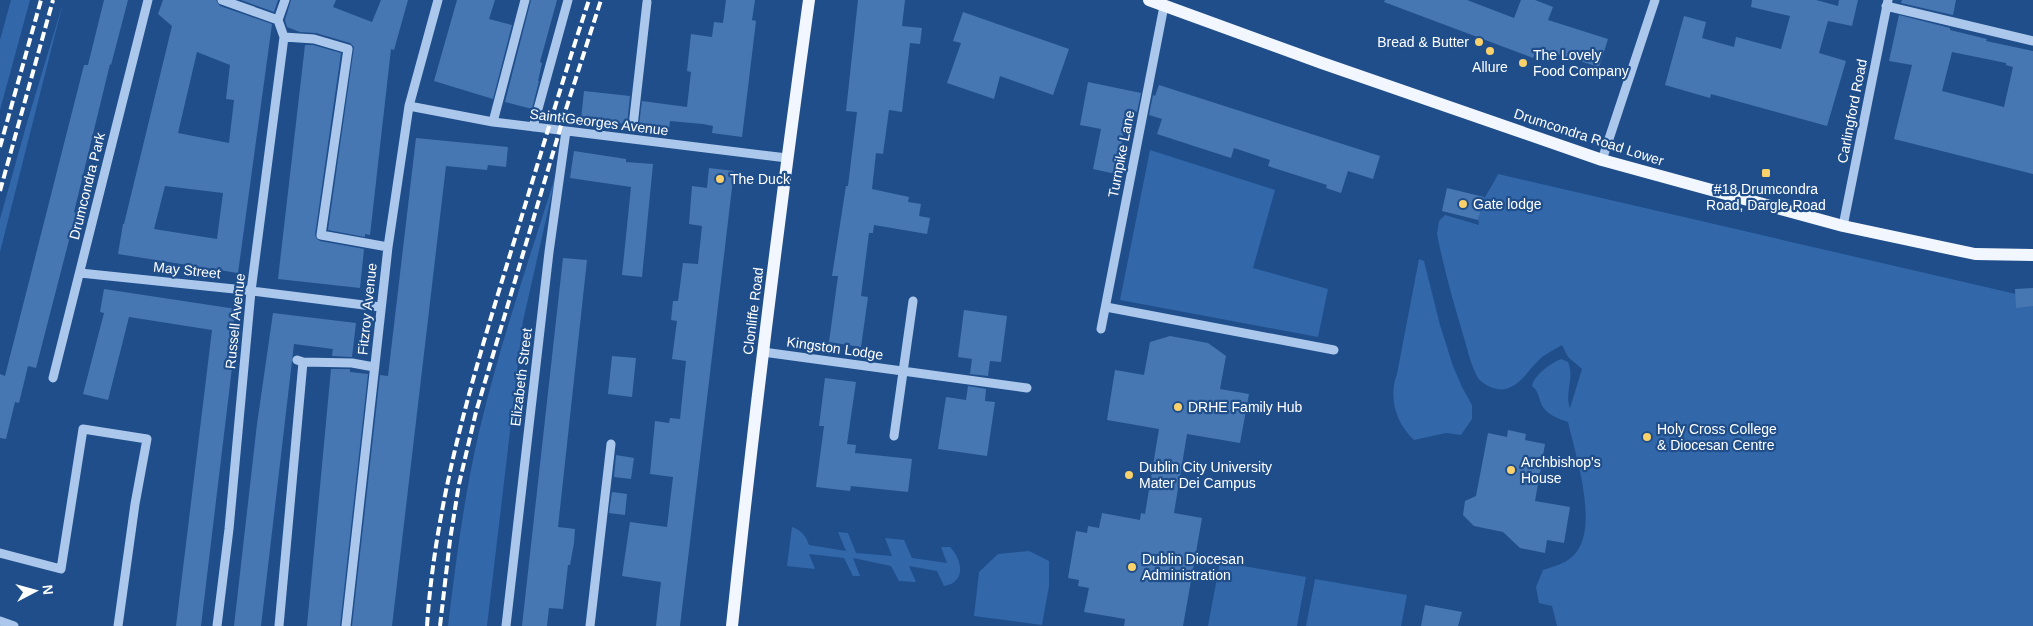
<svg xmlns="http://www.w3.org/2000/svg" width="2033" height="626" font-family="Helvetica,sans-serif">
<rect width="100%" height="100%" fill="#1f4e8b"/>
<path fill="#3267a9" d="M11 0H30L0 110V40Z
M63 3 0 252V219L26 126Z
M1150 150 1275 190 1253 268 1328 289 1318 337 1120 300Z
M557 171 523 321 487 626H448C456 561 464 496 479 432 500 343 530 257 557 171Z
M1498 174 2033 298V626H1557L1552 606 1539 603 1536 587 1543 570C1551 567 1561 565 1568 560 1604 538 1575 454 1568 422 1559 419 1548 415 1543 407 1538 399 1540 392 1532 386 1535 374 1550 364 1561 359L1568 362C1575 378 1564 392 1570 408L1582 369 1568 357 1562 345C1555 349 1548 353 1542 357 1530 367 1521 386 1505 389 1497 391 1483 385 1478 378 1471 366 1468 351 1464 338 1454 304 1444 270 1437 234L1439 221 1445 215 1479 225C1475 206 1491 190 1498 174Z
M1419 259 1424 261 1440 325 1453 366 1462 387 1472 405V419L1461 435 1446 433 1414 440C1396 423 1388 398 1397 374Z
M792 527C801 530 806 536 809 545L846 551 838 532 848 533 856 553 892 556 885 538 904 540 912 558 947 563 941 547H950C962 559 967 582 944 586L937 571 909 566 916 582 899 581 891 566 853 558 860 576H853L844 558 809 554 815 569 787 566Z
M1029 551 1049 561V586L1042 625 974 616 979 572 998 554Z
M1220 562 1306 577 1297 626H1208Z
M1315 579 1407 595 1401 626H1306Z"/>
<path fill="#4777b3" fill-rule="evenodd" d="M104 0H128L111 65 110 64 74 212 76 213 36 368 28 366 19 403 15 402 6 439 0 438V374L5 376 84 65H88Z
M163 0H216L220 6 272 24 238 273 118 254 123 224H124L172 26 158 14ZM197 52 230 65 226 99 234 100 229 143 178 133ZM165 186 223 193 217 239 154 229Z
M241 0H278L274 12Z
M291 0H336L333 7 372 22 381 0H408L394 50 391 49 370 235 365 234V237L328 230 354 47 350 43 316 33 300 32 287 27 285 20Z
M457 0H495L489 19 512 25 493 99 434 81Z
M531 0H557L540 62 542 63 538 81H539L532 109 505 102Z
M726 0H755L752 20 756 21 742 137 712 133 713 126 703 124 670 121 669 129 639 125 642 101 687 107 691 72 687 71 691 34 712 37 714 22 723 23Z
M858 0H905L902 26 922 28 920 44 910 43 902 112 889 110 883 154 876 153 872 189 909 197 908 202 921 204 919 216 930 218 927 234 874 225 873 233H869L861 296 868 297 861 347 829 342 838 276H832L846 186H848L857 112 846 111Z
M1385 0H1467L1514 18 1521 0H1535L1553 7 1548 20 1608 39 1599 67 1537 48 1533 58 1384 2Z
M1752 0H1816L1838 6 1839 0H1858L1852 26 1828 21 1819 53 1846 61 1827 126 1711 94 1710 98 1665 85 1684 16 1706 22 1702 38 1734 47 1736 37 1781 49 1790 16 1751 7Z
M1902 0H1956L1953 15 1901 3Z
M963 12 1069 49 1053 95 1000 76 994 99 947 83 961 43 953 41Z
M1899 15 1950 28V30L1987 39 1986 41 2033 51V174L1894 139 1912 65 1889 61ZM1952 52 2006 63V65L2013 67 2004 107 1942 91Z
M305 45H313L341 53 315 235 317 239 320 241 364 249 360 288 278 279Z
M1088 82 1141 93 1137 112 1128 109 1116 174 1093 169 1101 129 1080 125Z
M1159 85 1380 156 1373 179 1348 171 1341 193 1326 188 1327 185 1268 166 1270 160 1234 148 1231 158 1157 134 1162 119 1149 115 1153 95 1155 96Z
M584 91 630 96 627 124 581 119Z
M416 138 508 147 506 167 488 165 487 170 446 166 392 626H352L380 375 388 376Z
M574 151 626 159V162L653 164 642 277 622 275 631 187 570 178Z
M709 168 734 171 680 626H656L661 582 622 576 630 522 667 527 673 477 650 474 655 421 669 423 670 418 680 419 686 361 672 359 677 321 671 320 673 301H678L683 263 698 264 702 226 689 224 692 186 707 188Z
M1447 188 1484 197 1478 220 1442 211Z
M563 258 587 260 558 527 575 529 574 543 570 565H568L563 609 549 608 547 626H522Z
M2033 288V306L2016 308 2015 289Z
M104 289 236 309 229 351H234L201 626H176L212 330 129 317 108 400 83 394 104 313 100 312Z
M964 310 1007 316 1001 362 990 361 988 376 970 374 972 359 958 357Z
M273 313 356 323 352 357 332 356 333 349 294 344 261 626H234L257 424Z
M1170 336 1208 343 1226 356 1220 389 1249 394 1240 443 1187 434 1174 513 1202 518 1183 626H1124L1125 619 1084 612 1089 588 1078 586 1079 580 1068 578 1076 531 1087 533 1088 526 1099 528 1102 513 1140 520 1141 513 1145 514 1159 429 1107 420 1115 370 1144 375 1150 342Z
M612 356 636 358 632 397 608 394Z
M331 369H350V372L368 374 340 626H307Z
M825 378 856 382 847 444 856 445 855 453 912 459 908 492 851 486 850 491 816 487 824 426H819Z
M968 386 986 389 985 401 995 402 987 456 938 449 946 397 966 400Z
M1508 430 1526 434 1525 440 1545 444 1535 501 1570 507 1564 543 1547 540 1545 553 1520 548 1503 532 1474 526 1463 515 1465 501 1476 496 1488 433 1507 437Z
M616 455 634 458 631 479 614 477Z
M612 492 627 494 625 515 609 513Z
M1425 605 1462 612 1458 626H1421Z"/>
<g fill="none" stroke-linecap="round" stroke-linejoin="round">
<path stroke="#abc8ec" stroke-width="9" d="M222 0 278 20
M1886 6 2033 41
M278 20 285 0
M284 37 314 39 348 49 321 235 388 247
M409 106 493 122 787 158
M493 122 525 0
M633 126 647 2
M533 127 568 0
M1602 160 1655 0
M1843 226 1888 0
M80 273 244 290 380 307
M1106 307 1334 350
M1101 329 1164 6
M763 352 1027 388
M297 360 303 362 352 363 374 367
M53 378 148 0
M894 436 913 301
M0 553 61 569 83 429 147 439 135 504 118 626
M0 621 14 626
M217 626 229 529 251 291 284 37 278 20
M279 626 303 362
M346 626 388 247 409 106 438 0
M506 626 549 252 566 131
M590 626 611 444"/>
<path stroke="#f1f6ff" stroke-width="12" d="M1149 0 1322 63 1602 160 1843 226 1975 254 2033 255
M732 626C754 417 780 208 809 0"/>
<path stroke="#fff" stroke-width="4" stroke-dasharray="9 4" stroke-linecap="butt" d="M0 147 41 0
M0 191 53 0
M427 626C436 492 477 363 516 235 540 157 563 78 589 0
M440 626 450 540 459 484 476 412 566 109 601 0"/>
</g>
<g fill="#fad16b" stroke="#1f4e8b" stroke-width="2">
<circle cx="1479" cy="42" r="5"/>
<circle cx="1490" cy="51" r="5"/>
<circle cx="1523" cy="63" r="5"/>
<rect x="1761" y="168" width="10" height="10" rx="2.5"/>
<circle cx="720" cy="179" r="5"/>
<circle cx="1463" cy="204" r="5"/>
<circle cx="1178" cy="407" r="5"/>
<circle cx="1647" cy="437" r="5"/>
<circle cx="1511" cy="470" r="5"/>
<circle cx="1129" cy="475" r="5"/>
<circle cx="1132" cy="567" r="5"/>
</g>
<g text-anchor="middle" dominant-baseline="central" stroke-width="4.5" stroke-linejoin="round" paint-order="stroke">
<g font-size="14" fill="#fff" stroke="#1f4e8b" text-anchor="start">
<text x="1469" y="42" text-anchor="end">Bread &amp; Butter</text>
<text x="1533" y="55">The Lovely<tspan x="1533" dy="16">Food Company</tspan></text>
<text x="1490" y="67" text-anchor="middle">Allure</text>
<text x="730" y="179">The Duck</text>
<text x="1766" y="189" text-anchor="middle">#18 Drumcondra<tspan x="1766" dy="16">Road, Dargle Road</tspan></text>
<text x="1473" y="204">Gate lodge</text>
<text x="1188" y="407">DRHE Family Hub</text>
<text x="1657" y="429">Holy Cross College<tspan x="1657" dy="16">&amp; Diocesan Centre</tspan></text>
<text x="1521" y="462">Archbishop's<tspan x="1521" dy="16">House</tspan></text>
<text x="1139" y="467">Dublin City University<tspan x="1139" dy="16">Mater Dei Campus</tspan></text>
<text x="1142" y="559">Dublin Diocesan<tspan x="1142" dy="16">Administration</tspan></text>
</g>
<g font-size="14" fill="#fff" stroke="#1f4e8b">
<text transform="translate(1852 111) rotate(-79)">Carlingford Road</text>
<text transform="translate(599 122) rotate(7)">Saint Georges Avenue</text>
<text transform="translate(1589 137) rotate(18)">Drumcondra Road Lower</text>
<text transform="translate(1121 154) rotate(-79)">Turnpike Lane</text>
<text transform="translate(87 186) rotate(-76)">Drumcondra Park</text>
<text transform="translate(187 270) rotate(6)">May Street</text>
<text transform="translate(367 309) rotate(-84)">Fitzroy Avenue</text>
<text transform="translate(753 311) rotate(-83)">Clonliffe Road</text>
<text transform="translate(235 321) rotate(-84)">Russell Avenue</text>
<text transform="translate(835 348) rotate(8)">Kingston Lodge</text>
<text transform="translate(521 377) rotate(-83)">Elizabeth Street</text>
</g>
</g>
<g transform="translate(35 591) rotate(84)" stroke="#1f4e8b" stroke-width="4" paint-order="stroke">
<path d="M0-4L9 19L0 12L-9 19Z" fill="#ffffff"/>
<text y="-8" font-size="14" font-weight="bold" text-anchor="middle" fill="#ffffff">N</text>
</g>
</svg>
